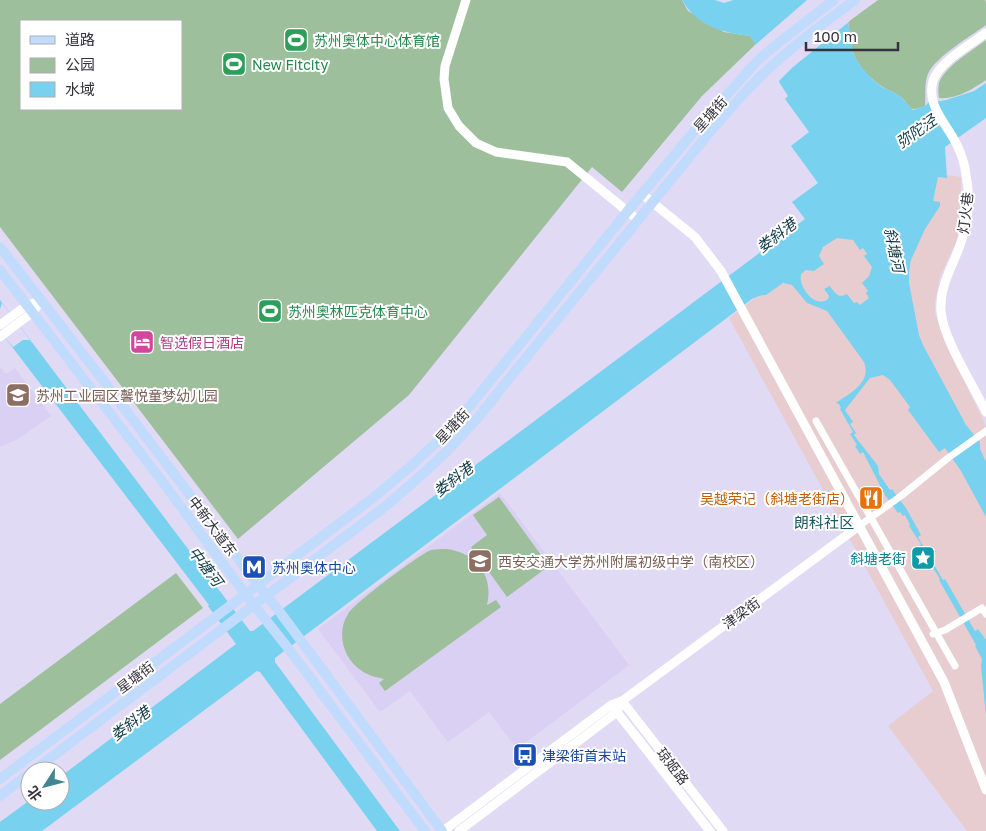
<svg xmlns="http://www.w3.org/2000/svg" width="986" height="831" font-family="'Golos Text','Noto Sans SC',sans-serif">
<rect width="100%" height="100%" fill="#e1daf5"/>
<path fill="#e8cdd0" d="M930 172 961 177V221L957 240 940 277 935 302V313L945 341 986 426V831H967L888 726 933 691 729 318 756 297 766 295 781 284 786 283 792 285V266Z"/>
<path fill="#d9d0f3" d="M1 368 6 374 15 368 51 416 18 439 0 447V369Z
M500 493 629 665 517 749 489 712 448 742 410 691 380 712 318 629Z"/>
<path fill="#9ebf9c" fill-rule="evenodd" d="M0 0H682L688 11 724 32 750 36 756 44 702 96 622 192 592 167 409 395 238 539 0 227ZM21 21H181V109H21Z
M878 0H985L986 2V25C971 36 934 58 928 74 924 83 926 96 925 106 907 113 912 107 901 97 895 92 886 90 880 85 868 77 856 64 852 49 850 40 850 31 848 22Z
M986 40V80C973 89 955 100 939 98 938 93 938 88 939 83 945 66 972 51 986 40Z
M499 497 549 566 507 597 471 547 487 535 473 515Z
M447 549C476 553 494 575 487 605L496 600 501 607 385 691 379 683 384 679C376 677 369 676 362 671 343 659 336 633 348 614 353 604 420 554 431 550 436 549 442 549 447 549Z
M176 573 203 608 0 760V704Z"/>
<path fill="#78d1ef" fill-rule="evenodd" d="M682 0H715L724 3 733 0H841L850 31 853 53 859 64 872 79 882 87 899 95 913 110 925 106 928 103 946 100 974 91 986 83V118L945 147 947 178 938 177 933 201 940 202V206L925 229 911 260 909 272V283L919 335 923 345 966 425 980 442V449L986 462V517L961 471 945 448 939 452 908 410 910 407 890 380 883 375 870 378 845 410 853 422 850 424 856 433 854 435 878 466 879 474 890 490 892 489 906 508 921 535 918 537 943 580 945 579 975 631 978 629 986 640V715L981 666 982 659 975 646 976 645 939 580 940 579 919 546 921 544 909 526 910 525 905 515 903 516 900 512 898 513 885 495 863 452 860 454 855 446 857 445 850 434 853 432 840 409 841 408 838 403 837 404 836 403C850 393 872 383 864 362L827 311 807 303 792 285 783 283 766 295 759 296 752 299 275 658V662L400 831H377L260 672 257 671 42 831H0V822L30 800V801H60V777L236 644 208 606 209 605 0 331V300L250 631H253L805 219 792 202 818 183 791 146 809 132 785 99 788 96 750 36C721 32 698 27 682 0ZM837 238 853 240 860 250 863 248 867 254 864 256 872 267 869 276 862 283 868 291 866 293 869 298 860 305 857 302 854 303 847 294C838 299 835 293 830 286L824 289 829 296 828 299C815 309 798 287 801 274L806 270 814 271 824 264 819 256 823 247Z"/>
<path fill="#e1daf5" d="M807 0H844L850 21 793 67 776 84 754 46Z
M2 303 30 340H23L13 347 0 331V309Z"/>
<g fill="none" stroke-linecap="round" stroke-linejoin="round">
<path stroke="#fff" stroke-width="7" d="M816 421 955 666
M859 526 901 496 948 458 986 431
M933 634 945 630 982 608 986 614"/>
<path stroke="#fff" stroke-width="9" d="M466 0 445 66 444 79 448 108 459 126 476 143 496 152 567 162 638 220
M986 33C971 44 939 62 933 81 926 105 946 123 956 143 961 153 965 164 966 175 970 195 969 216 963 236 956 262 939 283 941 311 943 339 973 385 986 412
M642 194 695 237 721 271 944 682 986 790
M0 325 27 305 34 303
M0 337 33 312 41 300
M622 701 723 831
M613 707 710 831
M443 831 611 705 622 701 859 526
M459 831 617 712 622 701"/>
<path stroke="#c1dbfd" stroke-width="10" d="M0 247 106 384 258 585 279 611 442 831
M0 270 162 481 246 595 288 648 425 831
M33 771 382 509C428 471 467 435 503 386L709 133 748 89C780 55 817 28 855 0
M0 779 373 498 411 466 452 428 627 212 697 128 743 77 757 61 782 40 834 0
M0 796 30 773"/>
</g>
<defs>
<symbol id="stadium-square" viewBox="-11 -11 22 22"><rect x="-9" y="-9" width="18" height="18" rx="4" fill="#2e9e5b" stroke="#fff"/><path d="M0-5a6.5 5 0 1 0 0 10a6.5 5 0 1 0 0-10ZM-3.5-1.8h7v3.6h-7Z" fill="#fff"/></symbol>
<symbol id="hotel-square" viewBox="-11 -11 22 22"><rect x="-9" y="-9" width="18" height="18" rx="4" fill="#d1479c" stroke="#fff"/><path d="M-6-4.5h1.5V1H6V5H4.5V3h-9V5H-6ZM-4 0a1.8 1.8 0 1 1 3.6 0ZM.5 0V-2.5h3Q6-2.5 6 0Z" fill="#fff"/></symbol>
<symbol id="school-square" viewBox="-11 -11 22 22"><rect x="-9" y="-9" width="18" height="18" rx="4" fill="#8d6e63" stroke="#fff"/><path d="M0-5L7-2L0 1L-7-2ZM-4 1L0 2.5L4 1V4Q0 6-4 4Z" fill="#fff"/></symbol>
<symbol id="restaurant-square" viewBox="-11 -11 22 22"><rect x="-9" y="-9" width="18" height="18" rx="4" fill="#e8710a" stroke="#fff"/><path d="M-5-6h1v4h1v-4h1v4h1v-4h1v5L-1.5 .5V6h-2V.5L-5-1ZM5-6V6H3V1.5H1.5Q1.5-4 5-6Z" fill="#fff"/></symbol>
<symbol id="sight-square" viewBox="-11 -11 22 22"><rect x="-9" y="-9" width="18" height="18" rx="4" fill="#0f9aa8" stroke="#fff"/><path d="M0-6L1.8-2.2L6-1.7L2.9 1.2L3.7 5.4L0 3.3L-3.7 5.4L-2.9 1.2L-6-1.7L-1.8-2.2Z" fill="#fff"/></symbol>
<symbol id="metro-square" viewBox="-11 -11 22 22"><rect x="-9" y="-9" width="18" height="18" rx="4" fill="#1a4fb4" stroke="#fff"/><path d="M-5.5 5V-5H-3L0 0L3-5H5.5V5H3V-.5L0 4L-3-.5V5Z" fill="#fff"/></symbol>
<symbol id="bus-square" viewBox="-11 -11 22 22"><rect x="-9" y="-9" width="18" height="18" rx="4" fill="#1a4fb4" stroke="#fff"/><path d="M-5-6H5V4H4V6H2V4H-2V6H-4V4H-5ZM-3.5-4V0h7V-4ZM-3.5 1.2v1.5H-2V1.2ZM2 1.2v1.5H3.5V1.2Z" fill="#fff"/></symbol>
</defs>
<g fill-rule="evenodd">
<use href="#stadium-square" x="282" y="26" width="28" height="28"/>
<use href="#stadium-square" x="220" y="50" width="28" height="28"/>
<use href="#stadium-square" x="256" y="297" width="28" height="28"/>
<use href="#hotel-square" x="128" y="328" width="28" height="28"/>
<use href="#school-square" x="4" y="381" width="28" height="28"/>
<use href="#restaurant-square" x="857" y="484" width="28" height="28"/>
<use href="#sight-square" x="909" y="544" width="28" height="28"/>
<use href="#school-square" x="466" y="547" width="28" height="28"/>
<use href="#metro-square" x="240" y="553" width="28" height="28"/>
<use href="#bus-square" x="511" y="741" width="28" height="28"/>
</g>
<g text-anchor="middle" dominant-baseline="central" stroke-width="4" stroke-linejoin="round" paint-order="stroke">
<g font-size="14" fill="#27864d" stroke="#fff" text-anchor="start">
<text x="314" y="40">苏州奥体中心体育馆</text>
<text x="252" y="64">New Fitcity</text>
<text x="288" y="311">苏州奥林匹克体育中心</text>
</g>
<g font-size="14" fill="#35323d" stroke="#fff">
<text transform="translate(710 114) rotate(-48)">星塘街</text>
<text transform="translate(965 213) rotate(-83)">灯火巷</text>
<text transform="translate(452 426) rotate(-47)">星塘街</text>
<text transform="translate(213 526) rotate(53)">中新大道东</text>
<text transform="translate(741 613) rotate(-36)">津梁街</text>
<text transform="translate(135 677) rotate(-37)">星塘街</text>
<text transform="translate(673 766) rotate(52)">琼姬路</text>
</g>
<g font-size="14" fill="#b23c85" stroke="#fff" text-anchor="start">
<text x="160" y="342">智选假日酒店</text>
</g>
<g font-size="14" fill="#785e54" stroke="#fff" text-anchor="start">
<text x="36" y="395">苏州工业园区馨悦童梦幼儿园</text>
<text x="498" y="561">西安交通大学苏州附属初级中学（南校区）</text>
</g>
<g font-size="14" fill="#c56008" stroke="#fff" text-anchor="end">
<text x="854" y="498">吴越荣记（斜塘老街店）</text>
</g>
<g font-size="14" fill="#0d838f" stroke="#fff" text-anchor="end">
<text x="906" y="558">斜塘老街</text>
</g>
<g font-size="14" fill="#164399" stroke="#fff" text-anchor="start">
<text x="272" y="567">苏州奥体中心</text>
<text x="542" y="755">津梁街首末站</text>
</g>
<g font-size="15" font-style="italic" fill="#0f3945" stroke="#fff">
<text transform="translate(916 131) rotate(-35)">弥陀泾</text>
<text transform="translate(776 235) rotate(-37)">娄斜港</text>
<text transform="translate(895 250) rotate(78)">斜塘河</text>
<text transform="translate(453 479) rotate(-37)">娄斜港</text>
<text transform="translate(206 566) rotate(53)">中塘河</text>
<text transform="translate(130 723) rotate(-37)">娄斜港</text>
</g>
<g font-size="15" fill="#205862" stroke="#fff">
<text x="824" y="522">朗科社区</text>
</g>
</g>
<rect x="20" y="20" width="162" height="90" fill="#ffffff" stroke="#aeadb1"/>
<rect x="30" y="36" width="25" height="8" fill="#c1dbfd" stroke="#aeadb1"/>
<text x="65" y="45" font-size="15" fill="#35323d">道路</text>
<rect x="30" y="58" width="25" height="15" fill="#9ebf9c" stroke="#aeadb1"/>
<text x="65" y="70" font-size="15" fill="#35323d">公园</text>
<rect x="30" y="82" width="25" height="15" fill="#78d1ef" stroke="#aeadb1"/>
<text x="65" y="95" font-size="15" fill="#35323d">水域</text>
<g transform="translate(45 786) rotate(234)"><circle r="24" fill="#ffffff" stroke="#aeadb1"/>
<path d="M0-4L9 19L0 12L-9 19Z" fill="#428694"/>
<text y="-8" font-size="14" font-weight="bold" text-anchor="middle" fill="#35323d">北</text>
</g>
<path d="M806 42v8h92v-8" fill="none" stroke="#35323d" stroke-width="2.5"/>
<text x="814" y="42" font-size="15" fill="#35323d" stroke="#ffffff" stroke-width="4" paint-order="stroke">100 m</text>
</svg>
